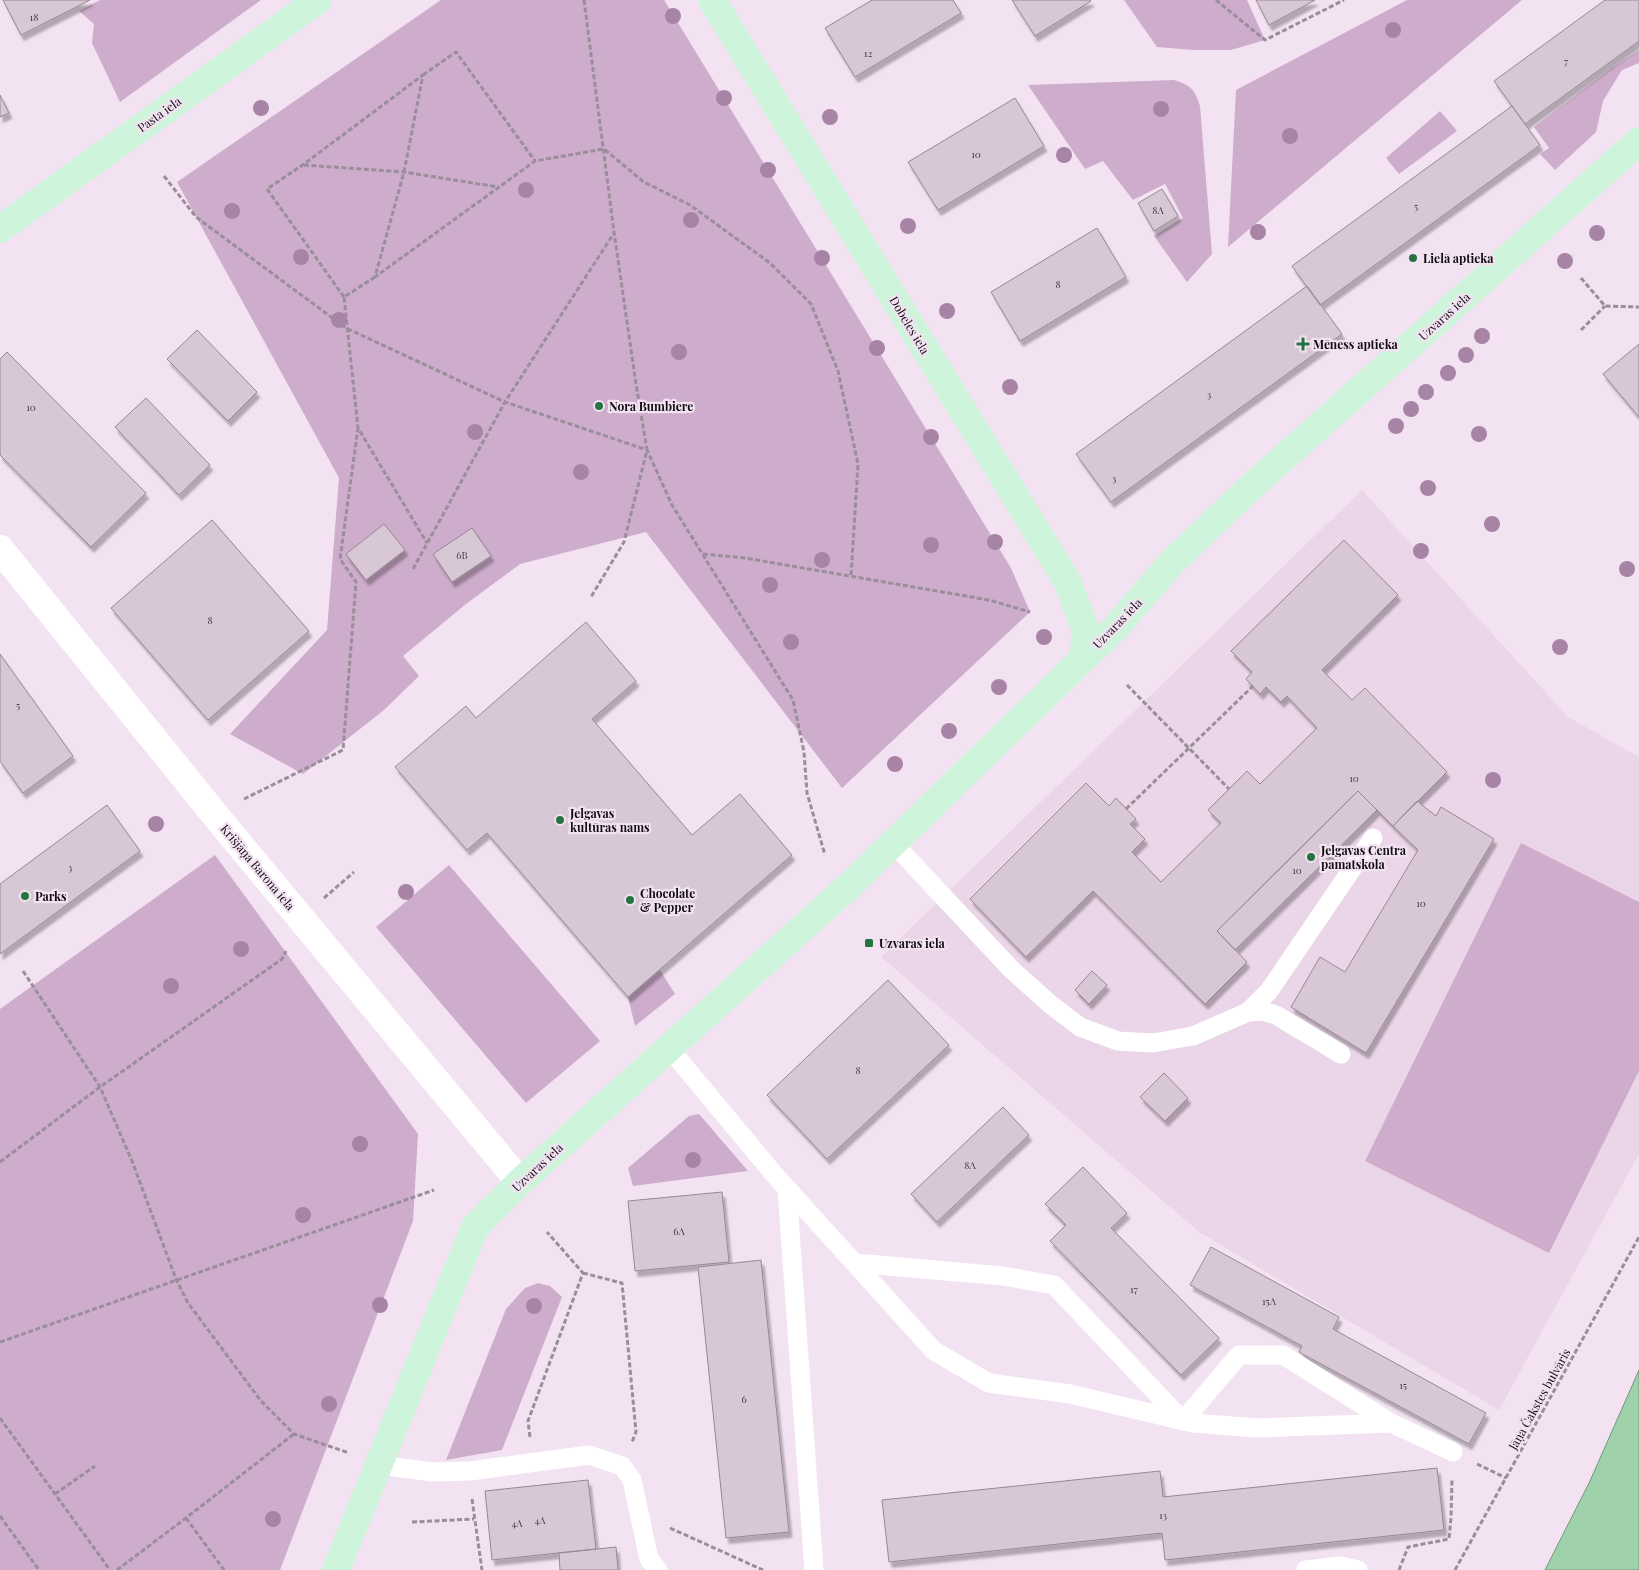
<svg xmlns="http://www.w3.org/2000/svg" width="1639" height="1570" font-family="'Playfair Display',serif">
<defs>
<filter id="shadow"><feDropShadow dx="3" dy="5.5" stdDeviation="1" flood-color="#0004"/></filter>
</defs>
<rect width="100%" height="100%" fill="#f3e3f2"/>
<path fill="#ebd5e9" d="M1362 490 1568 717 1639 757V1154L1499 1410 1199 1232 881 957Z"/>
<path fill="#ceaccb" d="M100 0H261L120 102 92 43 94 24 79 11Z
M441 0H664L1011 568 1030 612 842 788 646 532 520 564 466 604 403 656 419 676 384 710 303 774 230 734 327 630 339 478 177 182Z
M1124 0H1247L1265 40 1231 50H1193L1157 47Z
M1407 0H1522L1228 247 1236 90Z
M1639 50V63L1622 70 1603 101 1596 132 1555 170 1540 154 1549 148 1534 127 1612 68Z
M1174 80C1190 85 1195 89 1200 106L1212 254 1187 282 1154 236 1183 218 1165 184 1133 200 1103 161 1085 169 1028 85Z
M1440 111 1457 131 1399 174 1386 158Z
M1521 843 1639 902V1071L1549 1253 1365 1161Z
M215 855 418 1134 413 1221 280 1570H0V1009Z
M449 865 600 1041 526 1103 376 927Z
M660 970 675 994 635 1026 628 997Z
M699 1114 748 1171 633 1186 628 1168 689 1116Z
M538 1283 550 1286 562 1297 502 1450 446 1460 506 1309 525 1288Z"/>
<path fill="#9fd1ab" stroke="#74967d" d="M1639 1370V1570H1545L1590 1481Z"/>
<path fill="#d8c8d6" stroke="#978895" filter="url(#shadow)" d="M3 0H90L21 35Z
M872 0H953L961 13 855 77 825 28Z
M1012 0H1090L1091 1 1035 36Z
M1256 0H1315L1269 25Z
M1605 0H1639V41L1525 124 1494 81Z
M0 95 9 113 0 117Z
M1015 98 1044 146 938 210 908 162Z
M1512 106 1540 145 1320 305 1292 266Z
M1162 189 1178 216 1154 231 1138 203Z
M1097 228 1126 277 1020 341 991 292Z
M1307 286 1342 334 1111 502 1076 454Z
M197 330 257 392 228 421 167 359Z
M1639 344V417L1603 374Z
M7 352 146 493 91 547 0 455V359Z
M146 398 210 465 179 495 115 427Z
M212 520 309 631 208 720 111 608Z
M384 524 405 550 366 580 346 554Z
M472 528 491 556 452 582 433 554Z
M1344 540 1398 595 1322 670 1352 700 1365 688 1447 772 1393 826 1358 791 1217 931 1247 962 1205 1004 1093 891 1026 957 970 899 1086 783 1109 806 1116 798 1136 819 1130 824 1145 839 1132 852 1161 882 1221 823 1208 810 1247 771 1260 784 1317 728 1287 696 1281 702 1266 687 1260 694 1246 679 1252 672 1231 651Z
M586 622 636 681 592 719 692 835 740 794 792 855 628 997 487 833 467 850 395 767 466 706 476 718Z
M0 654 73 756 23 793 0 761Z
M1358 791 1377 810 1235 950 1217 931Z
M1417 801 1436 816 1441 807 1494 839 1366 1053 1291 1007 1320 957 1345 972 1418 850 1393 826Z
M107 805 140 851 0 954V884Z
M1092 971 1107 985 1089 1004 1075 990Z
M888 980 949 1045 827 1159 767 1095Z
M1164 1073 1188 1098 1165 1121 1140 1097Z
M1003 1107 1029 1135 937 1222 911 1194Z
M1083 1167 1127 1213 1111 1228 1219 1338 1181 1375 1050 1241 1066 1225 1045 1204Z
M722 1192 729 1262 635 1271 628 1201Z
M1211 1247 1339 1317 1333 1329 1486 1413 1469 1444 1299 1352 1302 1346 1190 1285Z
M761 1260 789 1532 726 1538 698 1267Z
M1437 1468 1444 1530 1165 1560 1162 1533 889 1562 882 1500 1160 1471 1163 1497Z
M588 1480 596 1549 492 1560 485 1491Z
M616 1547 618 1570H560L559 1553Z"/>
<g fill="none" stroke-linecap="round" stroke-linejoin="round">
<path stroke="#998e99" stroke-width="3" stroke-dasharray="5 2.5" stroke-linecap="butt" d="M584 0 614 232 636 384 647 450 624 542 591 597
M1216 0 1265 40 1344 0
M423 75 456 52 535 161
M304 165 404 172 498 187
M164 176 196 217 346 328 505 402 647 450 672 505 793 700 804 752 807 793 825 855
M375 277 344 297 358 428 427 543
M1581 278 1605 306 1639 307
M344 297 267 189 304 164 423 75 404 172 375 277 535 161 604 149 644 182 690 205 770 263 811 304 838 371 858 464 851 576
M1581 330 1605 306
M703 554 745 558 989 600 1030 612
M413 569 505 402 614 233
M1127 685 1229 789
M244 799 343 750 356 582 340 559 358 428
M1126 809 1253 686
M324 898 354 872
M23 971 100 1087 132 1161 176 1279 188 1303 261 1401 294 1434 349 1453
M0 1162 100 1087 282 959 286 951
M583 1273 622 1283 636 1432 632 1442
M0 1342 434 1190
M0 1418 110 1570
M530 1437 528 1421 583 1273 547 1232
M1477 1464 1506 1478
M55 1494 95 1466
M472 1499 482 1570
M0 1516 39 1570
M186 1518 224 1570
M412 1522 474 1519
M670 1528 763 1570
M117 1570 186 1518 294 1434
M1399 1570 1408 1547 1449 1539 1451 1517 1452 1479
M1455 1570 1639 1237"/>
<path stroke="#fff" stroke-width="19" d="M894 844 1012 970 1050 1004 1080 1027 1118 1041 1153 1043 1193 1036 1248 1012 1263 1011 1276 1015 1341 1054
M1248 1012 1269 991 1373 838
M669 1048 773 1173 934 1351 989 1383 1070 1394 1193 1423 1257 1428 1391 1423 1453 1452
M787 1189 814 1570
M855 1263 1003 1276 1054 1285 1183 1421 1239 1355H1283L1391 1423
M379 1465 433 1472 470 1471 589 1455 622 1466 632 1480 649 1559 658 1570
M1306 1570 1341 1566 1358 1570"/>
<path stroke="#fff" stroke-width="28" d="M0 549 224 826 520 1182"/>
<path stroke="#cef5dc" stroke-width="28" d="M712 0 1067 581 1086 631 1083 658
M0 229 318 0
M336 1570 475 1227 520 1182 848 887 1116 627 1172 562 1252 486 1639 141"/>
</g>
<g fill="#a783a6">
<circle cx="673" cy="16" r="8"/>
<circle cx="1393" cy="30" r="8"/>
<circle cx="724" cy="98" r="8"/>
<circle cx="261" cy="108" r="8"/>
<circle cx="1161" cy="109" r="8"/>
<circle cx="830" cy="117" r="8"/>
<circle cx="1290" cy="136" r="8"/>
<circle cx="1064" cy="155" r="8"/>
<circle cx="768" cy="170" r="8"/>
<circle cx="526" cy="190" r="8"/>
<circle cx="232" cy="211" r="8"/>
<circle cx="691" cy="220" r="8"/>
<circle cx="908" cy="226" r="8"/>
<circle cx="1258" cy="232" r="8"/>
<circle cx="1597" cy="233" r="8"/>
<circle cx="301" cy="257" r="8"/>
<circle cx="822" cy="258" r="8"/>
<circle cx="1565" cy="261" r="8"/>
<circle cx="947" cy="311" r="8"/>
<circle cx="339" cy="320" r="8"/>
<circle cx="1482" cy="336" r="8"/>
<circle cx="877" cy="348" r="8"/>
<circle cx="679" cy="352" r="8"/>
<circle cx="1466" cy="355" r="8"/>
<circle cx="1448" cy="373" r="8"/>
<circle cx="1010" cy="387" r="8"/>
<circle cx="1426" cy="392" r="8"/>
<circle cx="1411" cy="409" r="8"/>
<circle cx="1396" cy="426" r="8"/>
<circle cx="475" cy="432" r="8"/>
<circle cx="1479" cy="434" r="8"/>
<circle cx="931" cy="437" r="8"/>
<circle cx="581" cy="472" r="8"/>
<circle cx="1428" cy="488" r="8"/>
<circle cx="1492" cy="524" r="8"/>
<circle cx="995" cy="542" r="8"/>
<circle cx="931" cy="545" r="8"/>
<circle cx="1421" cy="551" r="8"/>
<circle cx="822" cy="560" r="8"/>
<circle cx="1627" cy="569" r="8"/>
<circle cx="770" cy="585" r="8"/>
<circle cx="1044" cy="637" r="8"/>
<circle cx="791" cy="642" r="8"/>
<circle cx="1560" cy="647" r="8"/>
<circle cx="999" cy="687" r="8"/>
<circle cx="949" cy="731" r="8"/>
<circle cx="895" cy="764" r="8"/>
<circle cx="1493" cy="780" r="8"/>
<circle cx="156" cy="824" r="8"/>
<circle cx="406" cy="892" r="8"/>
<circle cx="241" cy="949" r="8"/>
<circle cx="171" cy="986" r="8"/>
<circle cx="360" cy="1144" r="8"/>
<circle cx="693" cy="1160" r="8"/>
<circle cx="303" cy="1215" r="8"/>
<circle cx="380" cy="1305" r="8"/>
<circle cx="534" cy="1306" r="8"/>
<circle cx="329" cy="1404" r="8"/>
<circle cx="273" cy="1519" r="8"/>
</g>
<g fill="#267342" stroke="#f3e3f2" stroke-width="2">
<circle cx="1413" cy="258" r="5"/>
<path d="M1300.5 336.5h5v5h5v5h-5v5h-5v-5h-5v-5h5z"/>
<circle cx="599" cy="406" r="5"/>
<circle cx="560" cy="820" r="5"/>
<circle cx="1311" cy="857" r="5"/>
<circle cx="25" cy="896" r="5"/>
<circle cx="630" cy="900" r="5"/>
<rect x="864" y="938" width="10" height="10" rx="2.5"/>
</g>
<g text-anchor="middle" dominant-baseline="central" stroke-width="4.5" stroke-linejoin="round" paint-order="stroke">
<g font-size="10" fill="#433b42">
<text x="34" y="17">18</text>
<text x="868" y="53">12</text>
<text x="1566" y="61">7</text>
<text x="976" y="154">10</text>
<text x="1416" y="206">5</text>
<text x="1158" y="210">8A</text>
<text x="1058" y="284">8</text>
<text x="1209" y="394">3</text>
<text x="31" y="407">10</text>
<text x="1114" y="478">3</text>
<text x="462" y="555">6B</text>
<text x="210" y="620">8</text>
<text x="18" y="705">5</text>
<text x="1354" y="778">10</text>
<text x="70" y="867">3</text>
<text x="1297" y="870">10</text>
<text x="1421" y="903">10</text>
<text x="858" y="1070">8</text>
<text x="970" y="1165">8A</text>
<text x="679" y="1231">6A</text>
<text x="1134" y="1289">17</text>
<text x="1269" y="1301">15A</text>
<text x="1403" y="1385">15</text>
<text x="744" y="1399">6</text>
<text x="1163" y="1515">13</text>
<text x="540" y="1520">4A</text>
<text x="517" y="1523">4A</text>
</g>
<g font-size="12" fill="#110c11" stroke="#f3e3f2">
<text transform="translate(159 114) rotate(-36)">Pasta iela</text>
<text transform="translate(1444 316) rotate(-42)">Uzvaras iela</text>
<text transform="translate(910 325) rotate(59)">Dobeles iela</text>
<text transform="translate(1117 623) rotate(-46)">Uzvaras iela</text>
<text transform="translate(258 867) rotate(50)">Krišjāņa Barona iela</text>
<text transform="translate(537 1167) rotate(-43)">Uzvaras iela</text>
<text transform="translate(1539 1399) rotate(-61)">Jāņa Čakstes bulvāris</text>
</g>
<g font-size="12" font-weight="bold" fill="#110c11" stroke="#f3e3f2" text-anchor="start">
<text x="1423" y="258">Lielā aptieka</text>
<text x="1313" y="344">Mēness aptieka</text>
<text x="609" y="406">Nora Bumbiere</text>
<text x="570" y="813">Jelgavas<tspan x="570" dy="14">kultūras nams</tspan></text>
<text x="1321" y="850">Jelgavas Centra<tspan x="1321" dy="14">pamatskola</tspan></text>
<text x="640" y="893">Chocolate<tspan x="640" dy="14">&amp; Pepper</tspan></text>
<text x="35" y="896">Parks</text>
<text x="879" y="943">Uzvaras iela</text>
</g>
</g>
</svg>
